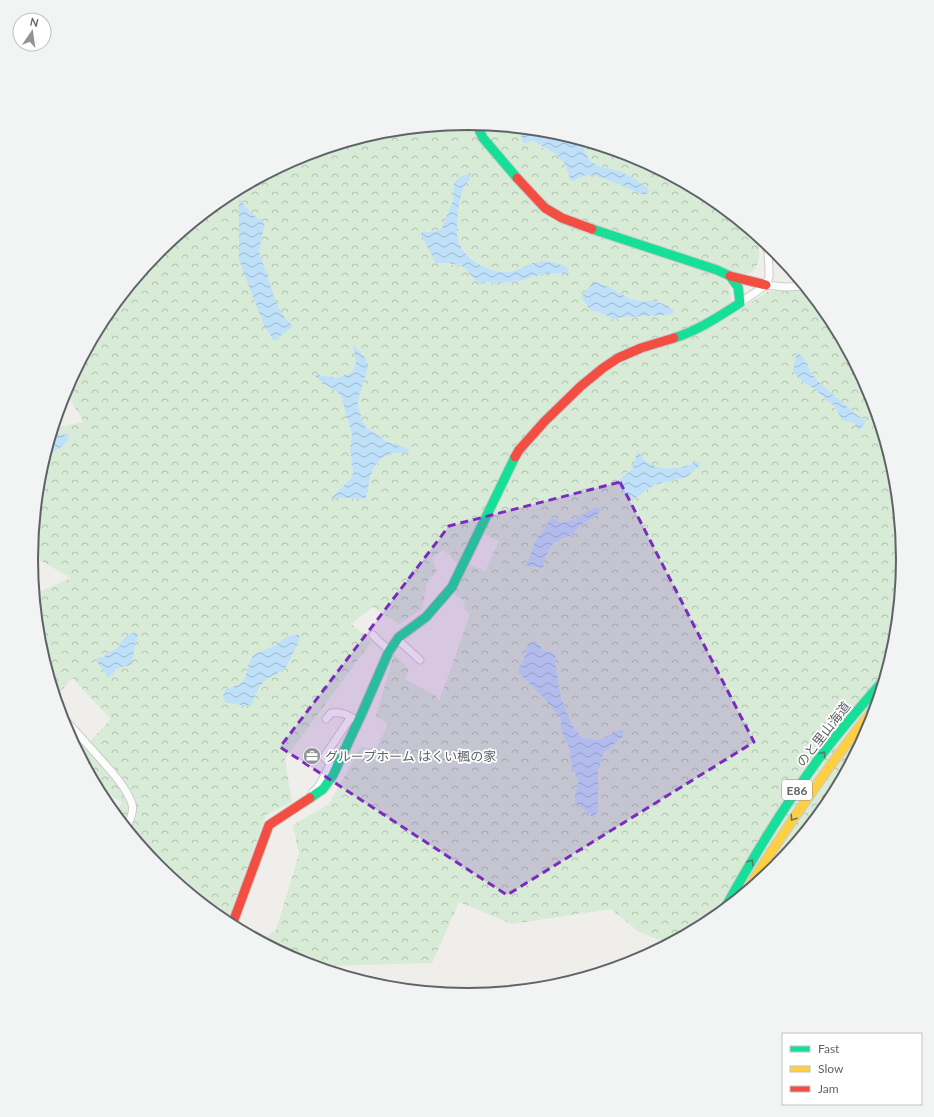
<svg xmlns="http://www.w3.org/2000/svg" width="934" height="1117" font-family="Lato,'Noto Sans JP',sans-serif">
<defs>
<pattern id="forest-crowns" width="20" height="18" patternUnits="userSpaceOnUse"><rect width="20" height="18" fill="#d8ebd6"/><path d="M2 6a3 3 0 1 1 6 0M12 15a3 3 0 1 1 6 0" fill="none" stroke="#b2c2b1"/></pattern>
<pattern id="water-waves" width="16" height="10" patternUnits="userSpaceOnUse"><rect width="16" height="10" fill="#bfe0f9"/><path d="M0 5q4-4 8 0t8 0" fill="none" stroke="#9eb9cd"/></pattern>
</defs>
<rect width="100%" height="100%" fill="#efeeea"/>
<path fill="url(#forest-crowns)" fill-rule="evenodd" d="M467 123 520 128 522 142C536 140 534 142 545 149 549 151 553 152 556 154 565 160 568 171 571 181 577 181 582 175 588 175 601 175 631 190 644 195L616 170 595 165 590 160 584 150 582 143 583 140 634 156 709 196 758 236C758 247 764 269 748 273 743 274 731 271 725 270L720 275 729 285 734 313 769 291 806 288 830 316 870 392 895 474 903 559 895 644 870 726 829 801 775 867 709 921 668 943 639 932 611 909 512 924 459 902 432 963 329 966 261 940 276 930 299 854 293 825 329 804 361 747 376 749 388 724 376 716 394 654 409 669 405 679 436 696 439 702 470 614 463 608 466 602 454 594 470 564 485 571 499 541 473 530 458 565 444 550 432 557 437 572 427 582 422 609 399 624 373 607 351 624 372 641 285 759 292 802 266 815 227 922 159 867 115 814 122 802 98 789 79 753 111 719 72 678 56 697 39 643 34 594 71 578 31 555 39 480 46 473 50 455 66 443 55 435 50 437 53 428 84 422 65 391 105 316 159 250 225 196 300 156 382 131ZM469 181C467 184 464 188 462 191 458 201 455 223 457 234 460 253 481 269 498 272 513 274 527 266 540 261L568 275 561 273 543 274 520 281 495 284 489 282 480 284C473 280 470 271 463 267 457 264 450 265 444 263L426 231 432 232 441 229 453 201V192ZM239 198 250 212 265 223 259 251 276 302 285 319 239 260ZM609 287 630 299 643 301H656L668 306 669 315 624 317 614 319 596 311ZM354 345 368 368C365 377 360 388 359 398 355 431 384 440 409 449L407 453C374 450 371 473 366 499L331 498 352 477 353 473 350 448 352 434 346 415 341 395 324 384 314 374 337 378 352 372 356 364ZM804 358 810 371 819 382 858 416 866 420 860 431 855 423C838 420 843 418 834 407 831 402 824 399 820 395 811 385 809 370 804 358ZM643 458C645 460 648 463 650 464 664 472 685 468 698 461L684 478 654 485 632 500 616 482ZM596 507 598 514 581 525 571 536 561 539 553 544 545 557 524 565 530 557 560 523 575 519 592 509ZM537 642 543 650 552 652 555 655V660L561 698 572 725 581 737 599 740 621 729 622 737C617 742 607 748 604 754 596 767 598 796 598 811L574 801 578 781 572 767 569 747 562 733 560 718 519 668Z"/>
<path fill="url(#water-waves)" d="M520 128 552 131 583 140C582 148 588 161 595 164 601 168 609 168 616 170 628 174 638 181 648 188L649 193 644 195C631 190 601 175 588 175 582 175 577 181 571 181L565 164 556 154 548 150 535 142 531 141 527 143 522 142Z
M471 173C471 181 464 185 462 192 458 205 457 218 457 232 457 255 488 275 510 272 521 270 531 262 542 261 550 261 558 264 566 266L569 272 568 275 561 273 543 274 520 281 495 284 489 282 480 284C474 280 470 274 466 269 459 263 445 263 436 263L421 235 422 232H432L441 229 453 201 454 183 456 180 461 177Z
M239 198 250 212 265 223 259 251 276 302 285 318 293 326 274 341 264 325 239 260Z
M596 282 609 287 630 299 643 301H656L668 306 674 311 673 313 669 315 624 317 614 319 596 311H591L581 297 593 283Z
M353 344 366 359 368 368 359 396 358 406 362 420 366 427 386 441 409 449 408 453C373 450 371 472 366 499L331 498 352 477 353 473 350 448 352 434 346 415 341 395 324 384 313 374 337 378 352 372 356 364Z
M797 352 804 358 810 371 819 382 858 416 867 420 859 431 855 423 845 421 841 418 834 406 822 396 815 389 798 378 793 370Z
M69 434C70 444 57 449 50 455L46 473 39 480V473L50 437 55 435Z
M638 450C641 456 644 461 650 464 664 472 685 468 699 461V466L688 476 684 478 654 485 632 500 628 498 616 482 632 469Z
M596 507 600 510 598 514 581 525 571 536 561 539 553 544 545 557 543 568 524 565 530 557 534 543 552 517 561 523 575 519 592 509Z
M135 632 138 634 131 665 116 668 114 673 108 677 96 660 100 657H104C107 651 110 653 115 650 118 648 119 645 121 642 125 637 129 634 135 632Z
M300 634 298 643 285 669 267 679 260 686 255 695 252 704 250 706H245L225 702C218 686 235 689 242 682 248 675 247 666 251 659 255 651 265 651 272 647 277 645 280 641 285 638 289 636 295 635 300 634Z
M532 642H537L543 650 552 652 555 655V660L561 698 572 725 581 737 599 740 621 729 624 732 622 737 604 753 602 758 598 772V811L594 818 574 801 578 781 572 767 569 747 562 733 560 718 541 695 519 673V668L524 659 528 644Z"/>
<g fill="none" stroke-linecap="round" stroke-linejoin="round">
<defs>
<path id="street" d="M766 285 785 287 805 286
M740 303 766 285 769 277V269L768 252 763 240
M373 635C378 641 384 645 389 651
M397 639 420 660
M61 715C75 731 90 747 104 763 113 773 128 791 132 804 134 810 130 822 126 827
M326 719 331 713C341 712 346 714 354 719
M313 792C321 786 326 773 330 764L324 757 351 717"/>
<path id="fast" d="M476 123 483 138 517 178
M592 229 717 270 730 276 738 287 740 303C720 316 697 331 674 338
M310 798 323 789 333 775 362 713 389 651 399 637 426 617 452 587 515 457
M725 908C753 857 783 808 817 761 838 733 860 707 883 681"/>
<path id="slow" d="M749 888C762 865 777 843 792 821 818 782 845 744 875 708"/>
<path id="jam" d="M517 178 545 208 562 218 592 229
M730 276 766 285
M515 457 519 450 545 421 581 386 603 368 618 358 641 348 674 338
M232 925 269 825 310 798"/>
</defs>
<use href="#street" stroke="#cbcccc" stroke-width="9"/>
<use href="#fast" stroke="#cacacb" stroke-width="11"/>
<use href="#slow" stroke="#cacacb" stroke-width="11"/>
<use href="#jam" stroke="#cacacb" stroke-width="11"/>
<use href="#street" stroke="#fdfcfc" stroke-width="7"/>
<use href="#fast" stroke="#16e098" stroke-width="9"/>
<use href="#slow" stroke="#ffcf43" stroke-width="9"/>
<use href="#jam" stroke="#f24e42" stroke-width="9"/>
</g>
<defs><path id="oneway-chevron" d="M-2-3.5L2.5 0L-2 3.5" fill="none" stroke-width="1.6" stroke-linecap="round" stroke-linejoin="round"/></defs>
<g stroke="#507c72">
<use href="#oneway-chevron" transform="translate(823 754) rotate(-53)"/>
<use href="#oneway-chevron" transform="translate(793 818) rotate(124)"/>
<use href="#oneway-chevron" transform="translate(751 862) rotate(-58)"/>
</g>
<path fill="#7b2cbf" fill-opacity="0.2" stroke="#7b2cbf" stroke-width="3" stroke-dasharray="8 5" stroke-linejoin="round" d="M620 482 754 742 507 895 280 747 449 526Z"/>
<defs>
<symbol id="office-disc" viewBox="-11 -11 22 22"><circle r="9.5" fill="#919496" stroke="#fff"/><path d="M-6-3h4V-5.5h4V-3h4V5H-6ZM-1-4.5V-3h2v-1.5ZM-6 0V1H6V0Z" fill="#fff"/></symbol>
</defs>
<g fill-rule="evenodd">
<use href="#office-disc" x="302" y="746" width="20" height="20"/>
</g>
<g text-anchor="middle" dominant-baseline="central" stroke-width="3.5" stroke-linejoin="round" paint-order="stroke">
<rect fill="#fff" stroke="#8f9295" stroke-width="1" x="782" y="780" width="30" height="20" rx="3"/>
<g font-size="12" font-weight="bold" fill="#5f6368">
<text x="797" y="790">E86</text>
</g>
<g font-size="13" fill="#5f6368" stroke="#fff">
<text transform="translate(823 734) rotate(-52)">のと里山海道</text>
</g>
<g font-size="13" fill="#5f6368" stroke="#fff" text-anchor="start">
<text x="325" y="756">グループホーム はくい楓の家</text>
</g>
</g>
<path d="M0 0H934V1117H0ZM38 559a429 429 0 1 1 858 0a429 429 0 1 1-858 0Z" fill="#f2f3f3" fill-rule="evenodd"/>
<path fill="none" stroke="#5f6368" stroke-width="2" d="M38 559a429 429 0 1 1 858 0a429 429 0 1 1-858 0Z"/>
<rect x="782" y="1033" width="140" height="72" fill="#ffffff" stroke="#bfc1c3"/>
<rect x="790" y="1046" width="20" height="6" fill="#16e098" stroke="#bfc1c3"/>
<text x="818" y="1053" font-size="12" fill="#5f6368">Fast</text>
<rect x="790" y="1066" width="20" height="6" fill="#ffcf43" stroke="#bfc1c3"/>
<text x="818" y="1073" font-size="12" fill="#5f6368">Slow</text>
<rect x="790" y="1086" width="20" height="6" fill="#f24e42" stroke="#bfc1c3"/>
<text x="818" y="1093" font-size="12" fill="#5f6368">Jam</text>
<g transform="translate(32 32) rotate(13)"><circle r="19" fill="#ffffff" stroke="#bfc1c3"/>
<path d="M0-3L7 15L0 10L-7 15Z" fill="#919496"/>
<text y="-6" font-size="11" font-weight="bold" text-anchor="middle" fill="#5f6368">N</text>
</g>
</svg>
